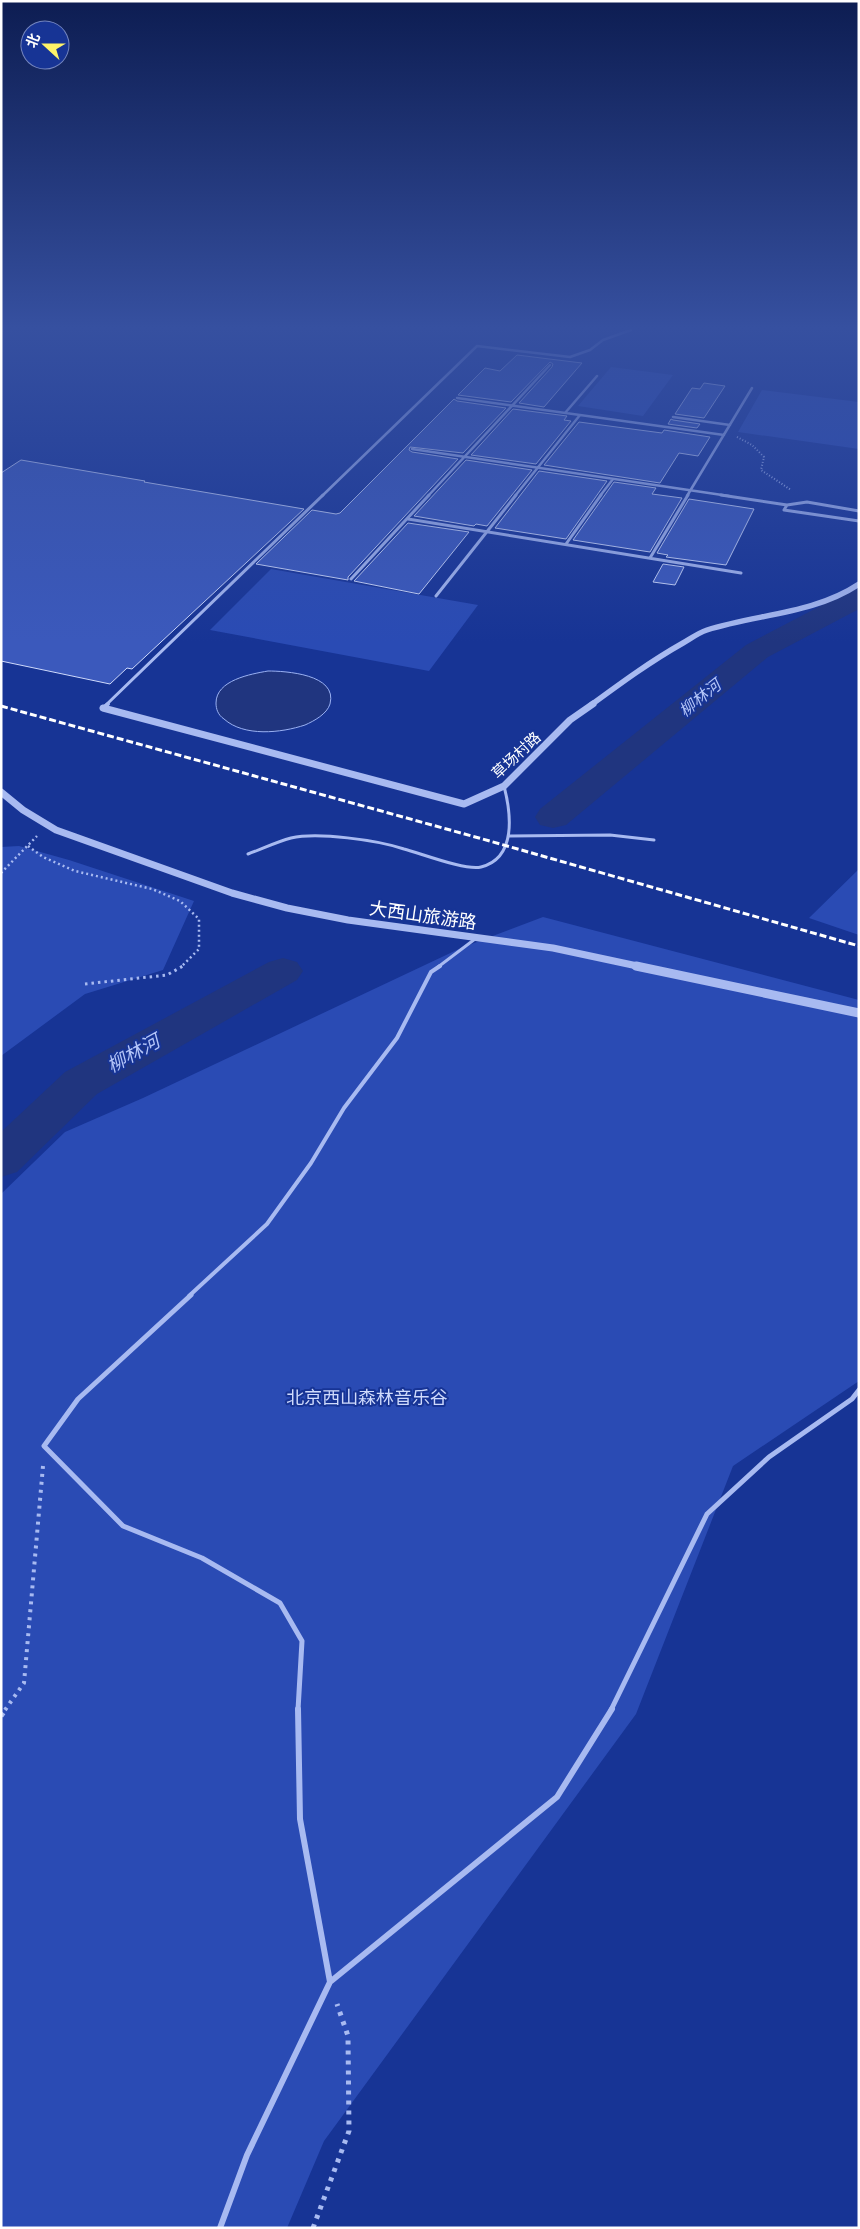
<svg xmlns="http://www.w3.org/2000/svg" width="860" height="2229" font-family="'Public Sans','Noto Sans SC',sans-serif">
<rect width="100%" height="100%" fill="#173495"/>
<path fill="#2a4bb4" d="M611 367 673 375 643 416 578 406Z
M762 390 859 402V449L738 432Z
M271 569 478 605 429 671 210 630Z
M19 846 69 860 194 901 163 970 85 994 1 1056V847Z
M859 869V935L809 918Z
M543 917 859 1000V1381L733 1466 636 1714 324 2141 287 2228H1V1194L65 1132 143 1098 461 948Z"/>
<path fill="#20357f" stroke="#9ab1f3" d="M268 671C285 671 338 674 330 704 327 714 314 721 305 725 281 733 244 737 224 719 218 715 216 709 216 703 216 680 251 674 268 671Z"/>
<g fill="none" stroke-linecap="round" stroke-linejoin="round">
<path fill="#20357f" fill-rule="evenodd" d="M859 588V609L768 657 566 825 553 828 540 825 535 817 540 809 746 645 849 591Z
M283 958 297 962 303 971 297 980 97 1094 17 1172 1 1177V1132L65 1072 269 962Z"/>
</g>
<path fill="#3b59bc" stroke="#cfdafc" d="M517 355 582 363 544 407 519 403 552 367 553 364 550 362 511 402 458 395 485 368 500 371Z
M704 383 725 386 704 418 675 414 692 388 700 389Z
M454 399 457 401 506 408 463 453 410 447 409 450 412 452 458 459 348 577V580L256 564 312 510 336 514 340 513Z
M513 409 567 416 564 420 571 421 536 464 471 455Z
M671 419 673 420 700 424 697 428 668 424Z
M579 422 662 433 664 430 710 437 698 456 679 453 660 483 544 465Z
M21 460 145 481 144 482 304 509 132 669 127 668 110 684 1 661V473Z
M466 460 532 470 487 526 476 524 474 526 414 516Z
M539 471 607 481 566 539 495 528Z
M614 482 656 488 652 494 682 498 650 552 573 540Z
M689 499 754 509 726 565 666 557 668 555 657 553Z
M408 523 469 532 419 594 354 581Z
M663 564 684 567 675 585 653 582Z"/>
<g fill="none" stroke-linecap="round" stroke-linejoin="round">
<path stroke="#a8baf1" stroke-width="2" stroke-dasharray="1 2" stroke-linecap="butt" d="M737 437 752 445 764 457 761 470 791 490"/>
<path stroke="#a8baf1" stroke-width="2.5" stroke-dasharray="2 3" stroke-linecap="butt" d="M28 846 43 857 75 871 152 889 180 901 199 919V949L181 967
M1 873 37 836"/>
<path stroke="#a8baf1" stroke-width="3" stroke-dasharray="2.5 4" stroke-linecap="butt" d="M85 984 167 975 183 966"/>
<path stroke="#a8baf1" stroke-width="4" stroke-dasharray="3 5" stroke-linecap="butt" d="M5 1710 24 1683 43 1466"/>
<path stroke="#a8baf1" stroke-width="5" stroke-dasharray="4 6" stroke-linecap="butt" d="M1 1716 6 1709
M313 2228 349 2131 348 2036 337 2004"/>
<path stroke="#a8baf1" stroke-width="3" d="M510 836 610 835 654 840
M248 854C262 849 276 842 291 838 318 832 377 840 404 849 420 853 466 871 481 867 517 858 511 813 504 786
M438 967 475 939"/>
<path stroke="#a8baf1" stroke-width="4" d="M189 1296 267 1224 311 1163 344 1108 397 1038 431 972 440 966"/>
<path stroke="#a8baf1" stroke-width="5" d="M191 1295 78 1399 44 1446 123 1526 202 1558 280 1603 302 1641 298 1710
M611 1710 707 1514 769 1457 852 1399 859 1390"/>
<path stroke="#a8baf1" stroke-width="6" d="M298 1709 300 1819 330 1982
M220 2228 247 2155 330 1982 557 1797 612 1709"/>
<path stroke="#a8baf1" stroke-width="2.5" d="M457 398 724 435
M565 413 597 376
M673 417 730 425
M412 449 729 496
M322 496 477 346 570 357 590 350 603 340 631 330
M428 496 550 365
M515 496 580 415
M600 496 613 479
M687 496 752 388"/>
<path stroke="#a8baf1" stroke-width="3" d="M721 495 787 505
M859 511 807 502 787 505 784 510 859 521
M408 519 741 573
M566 544 601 495
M650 558 688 495
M351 579 429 495
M436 596 516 495
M106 705 323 495"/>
<path stroke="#a8baf1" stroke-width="4" d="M103 708 108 704"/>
<path stroke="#a8baf1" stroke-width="5.5" d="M591 705C621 683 651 661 683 643 690 639 698 633 707 630 757 614 814 614 859 584"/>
<path stroke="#a8baf1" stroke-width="7" d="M103 708 464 804 504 786 570 720 593 704
M1 792 23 810 56 830 232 893 287 908 348 920 553 948 642 967"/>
<path stroke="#a8baf1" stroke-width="9" d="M636 966 859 1013"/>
<path stroke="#fff" stroke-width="3" stroke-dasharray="7 3" stroke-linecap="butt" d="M1 706 479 838 859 946"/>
</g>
<linearGradient id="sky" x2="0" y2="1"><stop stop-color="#0d1d52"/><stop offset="0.51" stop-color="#3650a0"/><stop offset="1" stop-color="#3650a0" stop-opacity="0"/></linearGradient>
<rect width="860" height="642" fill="url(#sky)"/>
<g text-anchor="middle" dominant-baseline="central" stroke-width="4" stroke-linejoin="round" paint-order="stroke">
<g font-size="15" fill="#fff" stroke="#173495">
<text transform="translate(516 755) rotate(-43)">草场村路</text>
</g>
<g font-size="16" font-style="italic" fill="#b4c5f8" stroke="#173495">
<text transform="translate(700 698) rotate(-39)">柳林河</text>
</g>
<g font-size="18" fill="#fff" stroke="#173495">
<text transform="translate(423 915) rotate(8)">大西山旅游路</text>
</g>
<g font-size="18" fill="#cfdafc" stroke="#173495">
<text x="367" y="1397">北京西山森林音乐谷</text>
</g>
<g font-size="19" font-style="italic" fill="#b4c5f8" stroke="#173495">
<text transform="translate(133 1053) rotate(-29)">柳林河</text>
</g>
</g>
<rect width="860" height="2229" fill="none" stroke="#ffffff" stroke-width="5"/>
<g transform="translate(45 45) rotate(291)"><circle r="24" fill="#173495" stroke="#7485bf"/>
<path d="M0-4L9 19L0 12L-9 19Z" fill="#fff368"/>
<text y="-8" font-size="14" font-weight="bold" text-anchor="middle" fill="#ffffff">北</text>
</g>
</svg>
